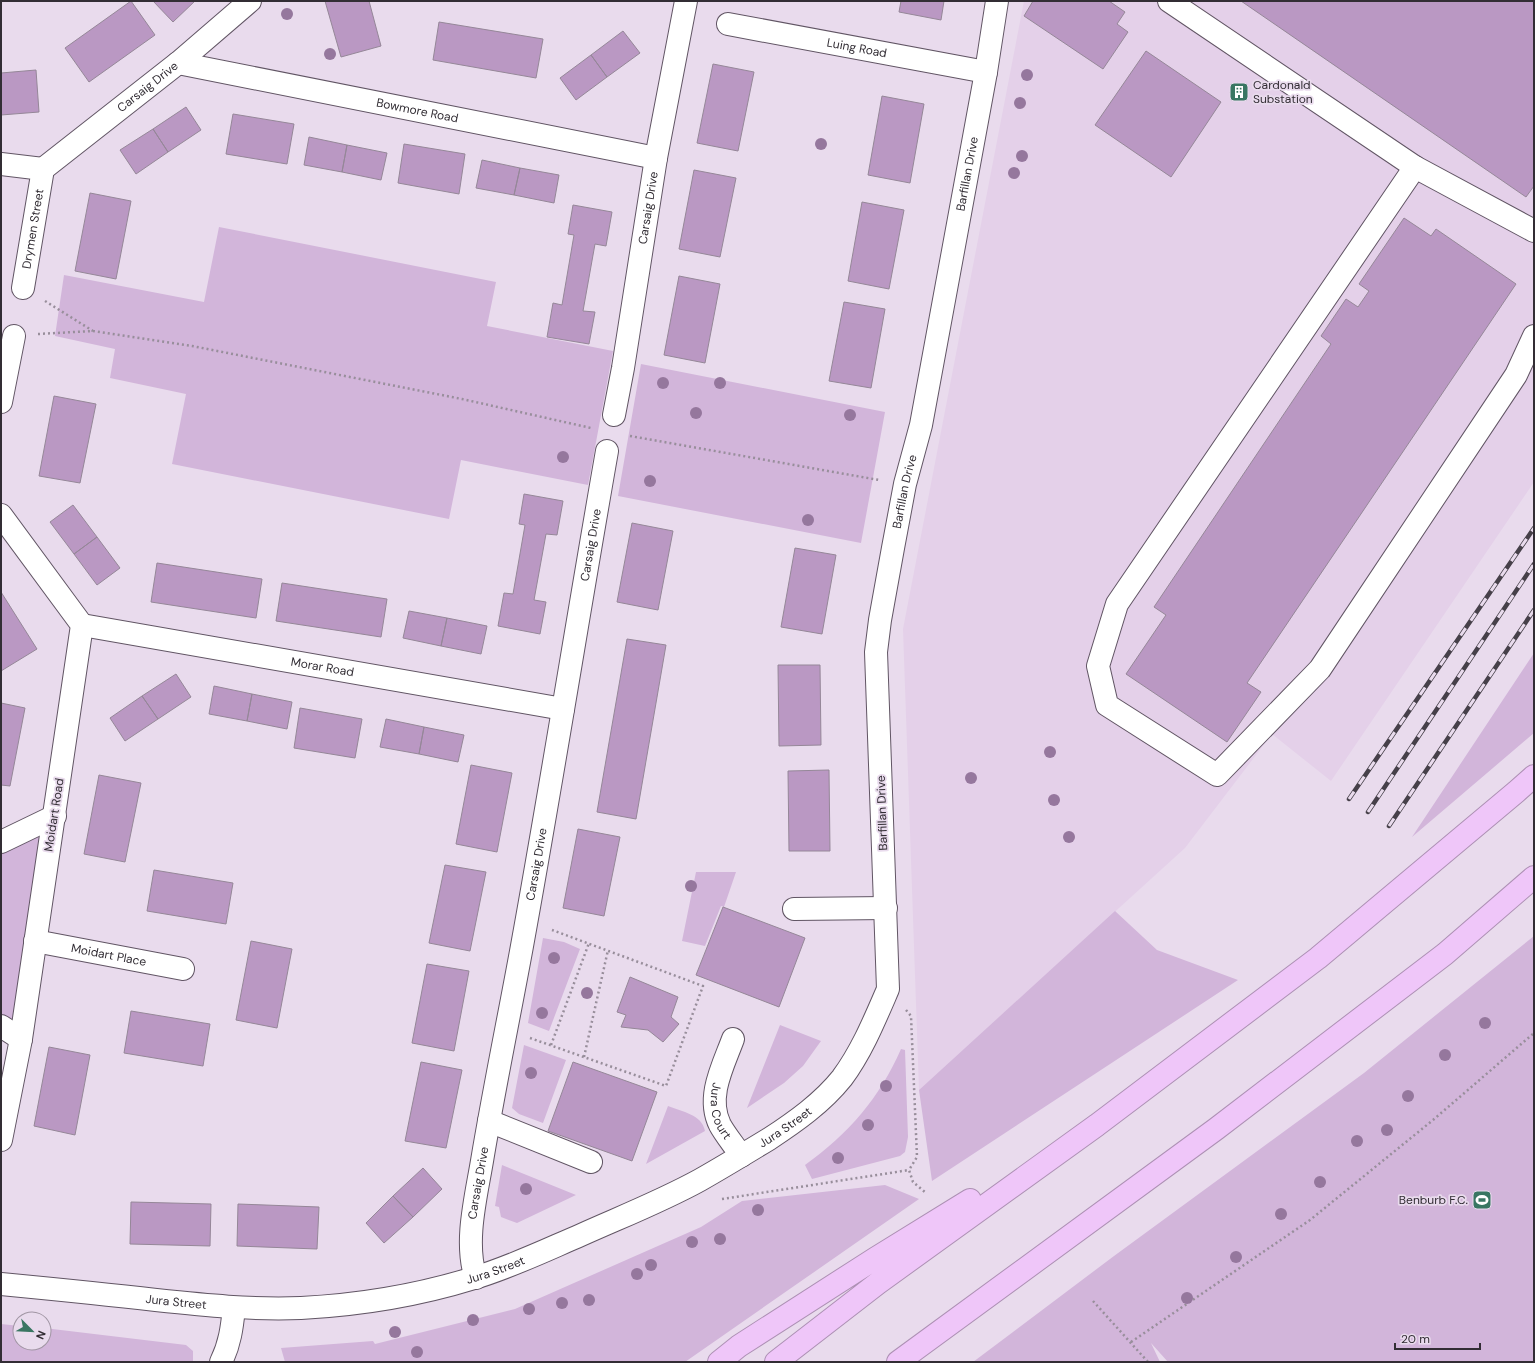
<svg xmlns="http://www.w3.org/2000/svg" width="1535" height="1363" font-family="'DM Sans',sans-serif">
<rect width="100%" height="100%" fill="#e9dbed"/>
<path fill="#e4d0e9" d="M1024 1H1534V482L1331 781 1272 734 1185 848 919 1090 903 629Z"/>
<path fill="#d2b5da" d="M219 227 496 282 487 326 613 351 588 485 461 460 449 519 172 464 186 394 110 378 115 349 55 336 64 275 204 302Z
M641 364 885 412 861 543 618 496Z
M1534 653V733L1412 837Z
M55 816 21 1039 1 1026V842Z
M696 872H736L724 907 721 906 705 946 682 941Z
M1115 911 1157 950 1238 980 932 1181 919 1090Z
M1534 936V1362H1168L1151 1343 1160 1362H973L1114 1256 1364 1073Z
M543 938 564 942 580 949 549 1031 528 1023Z
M780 1025 821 1041 803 1066 784 1083 747 1108Z
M524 1045 566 1060 543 1123 519 1114 512 1108Z
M901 1049 905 1050 908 1137 905 1152 900 1156 812 1179 805 1165C849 1133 879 1099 901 1049Z
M668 1106C682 1112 702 1114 705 1131L646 1164Z
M502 1165 576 1195 517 1223 501 1217 499 1207 495 1206Z
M885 1185 919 1199 685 1362H285L281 1348 373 1341 375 1344 515 1309 701 1227 742 1201Z
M1 1324 20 1326V1343H44V1328L186 1345 193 1351V1362H1Z"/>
<path fill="#ba98c3" stroke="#958798" d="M131 1 155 35 89 82 65 48Z
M153 1H195L173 22Z
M325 1H369L381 46 341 57Z
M901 1H944L941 20 899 12Z
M1033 1H1109L1125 12 1117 24 1128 32 1103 69 1024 16Z
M1241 1H1534V186L1526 197Z
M439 22 543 39 536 78 433 60Z
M623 31 640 53 607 77 591 55Z
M1146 51 1221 102 1171 177 1095 125Z
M591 55 607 77 576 100 560 78Z
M713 64 754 72 738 151 697 143Z
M36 70 39 112 1 115V73Z
M1237 83 1248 90 1242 100 1230 93Z
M882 96 924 104 910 183 868 175Z
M186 107 201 130 168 152 153 129Z
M233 114 294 124 287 164 226 154Z
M153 129 168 152 136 174 120 150Z
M309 137 347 145 342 172 304 165Z
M404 144 465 154 459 194 398 183Z
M347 145 387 153 381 180 342 172Z
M482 160 520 168 514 195 476 188Z
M520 168 559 175 554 203 514 195Z
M694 170 736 178 720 257 679 249Z
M90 193 131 201 116 279 75 271Z
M862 202 904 210 889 289 848 281Z
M573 205 612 212 606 246 595 244 583 311 595 312 589 344 547 337 553 303 562 305 574 235 568 234Z
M1404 218 1431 236 1436 229 1516 284 1247 683 1261 692 1227 742 1126 674 1166 615 1154 607 1331 344 1321 336 1346 299 1358 307 1369 291 1359 284Z
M679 276 720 284 705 363 664 355Z
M844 302 885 309 871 388 829 381Z
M54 396 96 404 80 483 39 476Z
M524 494 563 501 557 535 546 534 534 600 546 602 540 634 498 626 504 593 513 594 525 525 519 524Z
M73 505 97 537 74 554 50 522Z
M632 523 673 531 658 610 617 602Z
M97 537 120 568 97 585 74 554Z
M795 548 836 555 822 634 781 627Z
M157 563 262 579 256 618 151 602Z
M282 583 387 599 381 637 276 621Z
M1 592 37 649 1 671Z
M409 611 447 618 441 646 403 638Z
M447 618 487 626 481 654 441 646Z
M627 639 666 645 636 819 597 812Z
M778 665H820L821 745 779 746Z
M176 674 191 697 158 719 142 696Z
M214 686 252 694 247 721 209 714Z
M252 694 292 702 287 729 247 721Z
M142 696 158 719 125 741 110 718Z
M1 703 25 708 10 786 1 785Z
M300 708 362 719 355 758 294 748Z
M386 719 424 727 419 754 380 747Z
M424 727 464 735 458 762 419 754Z
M471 765 512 773 497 852 456 844Z
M829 770 830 851H789L788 771Z
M99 775 141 783 125 862 84 854Z
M578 829 620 837 604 916 563 908Z
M445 865 486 872 470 951 429 943Z
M154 870 233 883 226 924 147 911Z
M723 907 805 938 779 1007 696 975Z
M251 941 292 949 277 1028 236 1020Z
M427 964 469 971 454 1051 412 1043Z
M630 977 678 997 671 1017 679 1024 663 1042 648 1030 621 1027 626 1015 617 1012Z
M131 1011 210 1024 203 1066 124 1053Z
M49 1047 90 1055 75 1135 34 1126Z
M421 1062 462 1070 446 1148 405 1141Z
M573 1062 657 1092 632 1161 548 1131Z
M423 1168 442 1189 413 1217 393 1196Z
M393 1196 413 1217 384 1243 366 1223Z
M131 1202 211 1204 210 1246 130 1244Z
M238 1204 319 1207 317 1249 237 1246Z"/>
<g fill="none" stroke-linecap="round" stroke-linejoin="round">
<defs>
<g id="minor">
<path d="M1169 1 1415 167 1534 231"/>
<path id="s1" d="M728 24 986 72"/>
<path id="s2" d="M178 63 656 158"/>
<path d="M1 164 43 169"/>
<path d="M1415 167 1117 604 1098 666 1107 705 1217 775 1320 669 1516 375 1534 336"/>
<path id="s3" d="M43 169 178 63 250 1"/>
<path id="s4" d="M23 288 43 169"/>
<path d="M1 402 14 336"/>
<path id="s5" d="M614 415 623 368 656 158 686 1"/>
<path d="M1 515 82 625 21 1039 1 1140"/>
<path id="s6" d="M82 625 563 709"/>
<path d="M1 842 55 816"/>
<path d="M794 909 886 908"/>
<path id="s7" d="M35 941 183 969"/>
<path d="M1 1026 21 1039"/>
<path id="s8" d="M733 1039C723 1066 706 1097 720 1125 726 1136 735 1146 741 1156"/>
<path d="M489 1121 591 1162"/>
<path id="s9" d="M476 1278C464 1243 476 1197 482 1161 494 1089 509 1017 522 946 552 781 578 616 607 451"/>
<path id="s10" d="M1 1284C53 1289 104 1294 156 1300 204 1305 252 1310 301 1308 359 1305 419 1295 474 1278 511 1267 546 1250 581 1235 621 1217 662 1201 700 1180 723 1167 746 1153 769 1139 795 1122 822 1103 842 1078 862 1051 875 1019 888 989L876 652 880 620 893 548 905 484 921 425 986 72 997 1"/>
<path d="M221 1362C230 1344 232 1327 234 1308"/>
</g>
<path id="highway" d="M719 1362 739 1346 876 1258 970 1200
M776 1362 878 1283 1097 1125 1318 958 1516 792 1534 776
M898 1362 1216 1129 1445 954 1534 877"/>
</defs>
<use href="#minor" stroke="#615564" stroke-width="24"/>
<use href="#highway" stroke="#ad90b4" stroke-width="24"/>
<path stroke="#988e9b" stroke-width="2.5" stroke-dasharray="2 3" stroke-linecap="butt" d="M45 301 93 331
M38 334 93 331 192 346 462 399 591 428
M630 436 879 480
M906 1010 911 1016 917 1157 909 1170 913 1182 926 1193
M530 1038 666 1086 703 986 552 930
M551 1045 589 943
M584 1057 608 950
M722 1199 909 1170
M1093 1301 1148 1362
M1131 1342 1310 1220 1433 1120 1534 1033"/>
<use href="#minor" stroke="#fff" stroke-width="22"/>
<use href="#highway" stroke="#efc6f9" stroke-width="22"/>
<defs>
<path id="rail" d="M1349 799 1534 528
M1368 812 1534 564
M1389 826 1534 610"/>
</defs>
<use href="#rail" stroke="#464049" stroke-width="4.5"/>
<use href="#rail" stroke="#e9dbed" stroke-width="3" stroke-dasharray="9" stroke-linecap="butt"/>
</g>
<g fill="#95779d">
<circle cx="287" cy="14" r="6"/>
<circle cx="330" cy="54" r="6"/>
<circle cx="1027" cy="75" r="6"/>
<circle cx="1020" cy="103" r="6"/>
<circle cx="821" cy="144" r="6"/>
<circle cx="1022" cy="156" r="6"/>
<circle cx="1014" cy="173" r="6"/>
<circle cx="663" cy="383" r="6"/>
<circle cx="720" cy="383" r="6"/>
<circle cx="696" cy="413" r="6"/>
<circle cx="850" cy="415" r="6"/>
<circle cx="563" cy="457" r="6"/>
<circle cx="650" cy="481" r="6"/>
<circle cx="808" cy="520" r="6"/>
<circle cx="1050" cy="752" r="6"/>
<circle cx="971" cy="778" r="6"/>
<circle cx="1054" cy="800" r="6"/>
<circle cx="1069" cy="837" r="6"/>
<circle cx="691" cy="886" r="6"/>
<circle cx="554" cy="958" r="6"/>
<circle cx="587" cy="993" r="6"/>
<circle cx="542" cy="1013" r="6"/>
<circle cx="1485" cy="1023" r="6"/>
<circle cx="1445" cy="1055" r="6"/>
<circle cx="531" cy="1073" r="6"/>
<circle cx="886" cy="1086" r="6"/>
<circle cx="1408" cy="1096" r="6"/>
<circle cx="868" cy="1125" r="6"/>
<circle cx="1387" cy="1130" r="6"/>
<circle cx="1357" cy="1141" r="6"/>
<circle cx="838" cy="1158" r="6"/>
<circle cx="1320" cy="1182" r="6"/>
<circle cx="526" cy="1189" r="6"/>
<circle cx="758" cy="1210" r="6"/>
<circle cx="1281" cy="1214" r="6"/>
<circle cx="720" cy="1239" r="6"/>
<circle cx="692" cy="1242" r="6"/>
<circle cx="1236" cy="1257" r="6"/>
<circle cx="651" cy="1265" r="6"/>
<circle cx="637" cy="1274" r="6"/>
<circle cx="1187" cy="1298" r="6"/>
<circle cx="589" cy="1300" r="6"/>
<circle cx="562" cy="1303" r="6"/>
<circle cx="529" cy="1309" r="6"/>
<circle cx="473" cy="1320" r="6"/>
<circle cx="395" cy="1332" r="6"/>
<circle cx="417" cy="1352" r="6"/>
</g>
<defs>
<symbol id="building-square" viewBox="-11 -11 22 22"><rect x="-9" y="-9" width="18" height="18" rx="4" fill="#397662" stroke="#e9dbed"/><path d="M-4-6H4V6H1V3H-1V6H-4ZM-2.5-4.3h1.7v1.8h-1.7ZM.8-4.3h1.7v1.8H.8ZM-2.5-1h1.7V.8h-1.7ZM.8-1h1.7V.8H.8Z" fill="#fff"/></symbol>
<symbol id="stadium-square" viewBox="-11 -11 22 22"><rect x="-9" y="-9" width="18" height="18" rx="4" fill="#397662" stroke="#e9dbed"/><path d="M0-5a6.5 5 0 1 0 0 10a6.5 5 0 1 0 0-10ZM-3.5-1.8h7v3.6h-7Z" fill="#fff"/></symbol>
</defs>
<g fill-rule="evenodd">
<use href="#building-square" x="1228" y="81" width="22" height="22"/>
<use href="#stadium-square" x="1471" y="1189" width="22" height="22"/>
</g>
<g text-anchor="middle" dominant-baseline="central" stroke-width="3.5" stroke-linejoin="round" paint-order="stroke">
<g font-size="12" fill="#322d34" stroke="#e9dbed">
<text stroke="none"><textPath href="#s1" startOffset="131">Luing Road</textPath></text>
<text stroke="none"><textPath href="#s3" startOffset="133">Carsaig Drive</textPath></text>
<text stroke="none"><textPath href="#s2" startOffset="244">Bowmore Road</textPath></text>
<text stroke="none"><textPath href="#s10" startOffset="1824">Barfillan Drive</textPath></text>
<text stroke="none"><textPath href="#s5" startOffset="210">Carsaig Drive</textPath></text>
<text stroke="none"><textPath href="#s4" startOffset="60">Drymen Street</textPath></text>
<text stroke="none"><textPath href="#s10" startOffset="1500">Barfillan Drive</textPath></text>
<text stroke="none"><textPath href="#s9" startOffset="744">Carsaig Drive</textPath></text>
<text stroke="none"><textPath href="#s6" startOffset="244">Morar Road</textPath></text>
<text transform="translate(882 813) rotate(-92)">Barfillan Drive</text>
<text transform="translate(54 815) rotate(-81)">Moidart Road</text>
<text stroke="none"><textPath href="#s9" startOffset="420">Carsaig Drive</textPath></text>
<text stroke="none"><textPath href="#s7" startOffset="75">Moidart Place</textPath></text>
<text stroke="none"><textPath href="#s8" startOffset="76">Jura Court</textPath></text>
<text stroke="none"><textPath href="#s10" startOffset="824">Jura Street</textPath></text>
<text stroke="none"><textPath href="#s9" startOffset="96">Carsaig Drive</textPath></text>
<text stroke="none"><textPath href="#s10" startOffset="500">Jura Street</textPath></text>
<text stroke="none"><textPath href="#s10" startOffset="176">Jura Street</textPath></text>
</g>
<g font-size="12" fill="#322d34" stroke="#e9dbed" text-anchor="start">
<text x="1253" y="85">Cardonald<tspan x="1253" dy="14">Substation</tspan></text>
<text x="1468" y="1200" text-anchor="end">Benburb F.C.</text>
</g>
</g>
<rect width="1535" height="1363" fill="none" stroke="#322d34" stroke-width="4"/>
<g transform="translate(32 1331) rotate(114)"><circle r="19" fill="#e9dbed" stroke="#a095a3"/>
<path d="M0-3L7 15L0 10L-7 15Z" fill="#397662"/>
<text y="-6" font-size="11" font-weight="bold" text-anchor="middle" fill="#322d34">N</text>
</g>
<path d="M1395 1343v6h85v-6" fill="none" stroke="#322d34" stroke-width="2"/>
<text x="1401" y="1343" font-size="12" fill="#322d34" stroke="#e9dbed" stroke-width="3" paint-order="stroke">20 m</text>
</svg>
